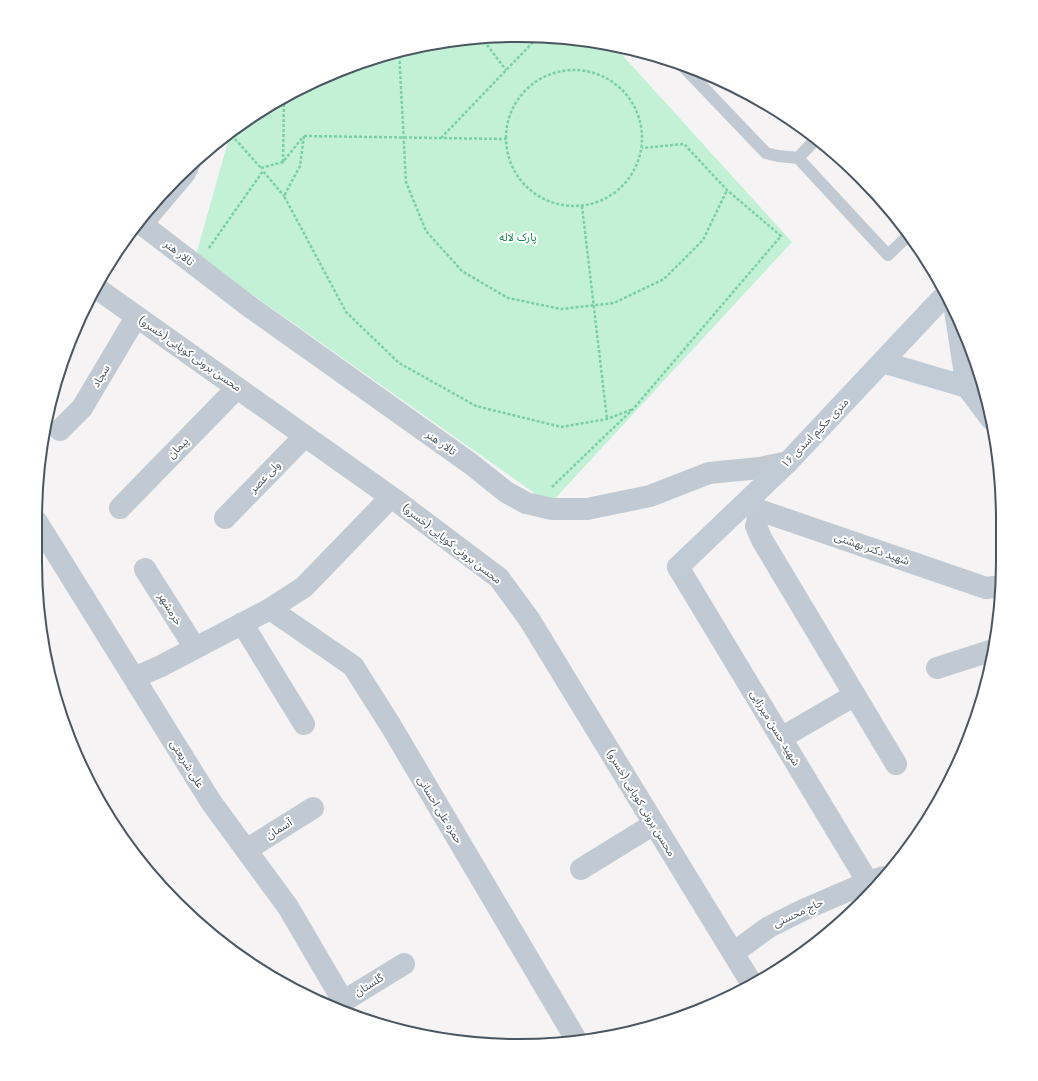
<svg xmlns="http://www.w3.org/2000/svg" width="1038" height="1081" font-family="'Fira Sans','Noto Sans Arabic',sans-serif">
<rect width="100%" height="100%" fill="#f5f3f3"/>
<path fill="#c3f1d5" d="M487 36 582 39 615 47 792 242 550 504 196 255 227 145 226 134 305 85 394 52Z"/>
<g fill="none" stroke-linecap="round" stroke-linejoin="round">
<path stroke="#7ad0a6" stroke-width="2.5" stroke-dasharray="3 2" stroke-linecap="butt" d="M481 37 506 70
M399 51 406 182 426 231 462 271 508 298 561 309 614 303 664 279 703 240 727 190
M506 138a68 68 0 1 1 136 0a68 68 0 1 1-136 0Z
M234 129 235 139 261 168
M304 136 300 166 284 196 346 312 399 363 476 406 561 427 607 419 633 409
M304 136 506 139
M441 138 537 38
M283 162 284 98
M261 168 283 162 303 137
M582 206 607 419
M209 248 263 171 284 196
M552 487 634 408 781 236 727 190 684 144 642 148"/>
<path stroke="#c1cad2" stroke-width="12" d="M679 62 766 153 778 156 798 158 888 255 909 235
M798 158 816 139
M146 227 189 176 196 161"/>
<path stroke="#c1cad2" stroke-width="22" d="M139 222 250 307 471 464 506 492 526 503 552 509H587L650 496 709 473 760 468 788 462
M95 287 398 502 499 578 529 619 752 984
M60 430 82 408 136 317
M747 506 986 588 1002 586
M120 508 237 388
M760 511 756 526 762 540 896 764
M225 518 305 436
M37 522 211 802 288 907 343 1001
M678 567 872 889
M145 569 195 648
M270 609 353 666 391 726 577 1041
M242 623 304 724
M937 668 993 650
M134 678 161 666 270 609 304 587 391 497
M781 738 855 695
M246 850 313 808
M581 869 654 824
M733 953 769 927 803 910 868 882 884 877
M334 1007 404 964"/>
<path stroke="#c1cbd6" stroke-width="22" d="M955 310 967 387 991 419
M882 362 967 387
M678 567 788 462 946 294"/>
</g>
<g text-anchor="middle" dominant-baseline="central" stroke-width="4" stroke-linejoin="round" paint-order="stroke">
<g font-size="11" fill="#17864f" stroke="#fff">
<text x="518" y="237">پارک لاله</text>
</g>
<g font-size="11" fill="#4a5661" stroke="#fff">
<text transform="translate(179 253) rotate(38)">تالار هنر</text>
<text transform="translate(190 354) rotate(35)">محسن برونی کوپایی (خسرو)</text>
<text transform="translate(101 376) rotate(-59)">سجاد</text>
<text transform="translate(815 433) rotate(-46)">۱۶ متری حکیم اسدی</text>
<text transform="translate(441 443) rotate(35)">تالار هنر</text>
<text transform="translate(178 448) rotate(-46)">پیمان</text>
<text transform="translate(265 477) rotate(-46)">ولی عصر</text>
<text transform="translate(452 544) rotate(38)">محسن برونی کوپایی (خسرو)</text>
<text transform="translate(872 549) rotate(19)">شهید دکتر بهشتی</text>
<text transform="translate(170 609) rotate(58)">خرمشهر</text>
<text transform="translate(775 728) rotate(59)">شهید حسن میرزایی</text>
<text transform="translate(187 764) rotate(58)">علی شریعتی</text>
<text transform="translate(641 803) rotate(59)">محسن برونی کوپایی (خسرو)</text>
<text transform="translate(440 810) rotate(59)">حمزه علی احسانی</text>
<text transform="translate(279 829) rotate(-32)">آسمان</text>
<text transform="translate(798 913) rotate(-25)">حاج محسنی</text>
<text transform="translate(369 985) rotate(-32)">گلستان</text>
</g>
</g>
<path d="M0 0H1038V1081H0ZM519 42H519A477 477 0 0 1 996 519V562A477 477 0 0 1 519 1039H519A477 477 0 0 1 42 562V519A477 477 0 0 1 519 42Z" fill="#fff" fill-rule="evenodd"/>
<path fill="none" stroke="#4a5661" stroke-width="2" d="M519 42H519A477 477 0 0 1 996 519V562A477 477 0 0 1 519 1039H519A477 477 0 0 1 42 562V519A477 477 0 0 1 519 42Z"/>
</svg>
